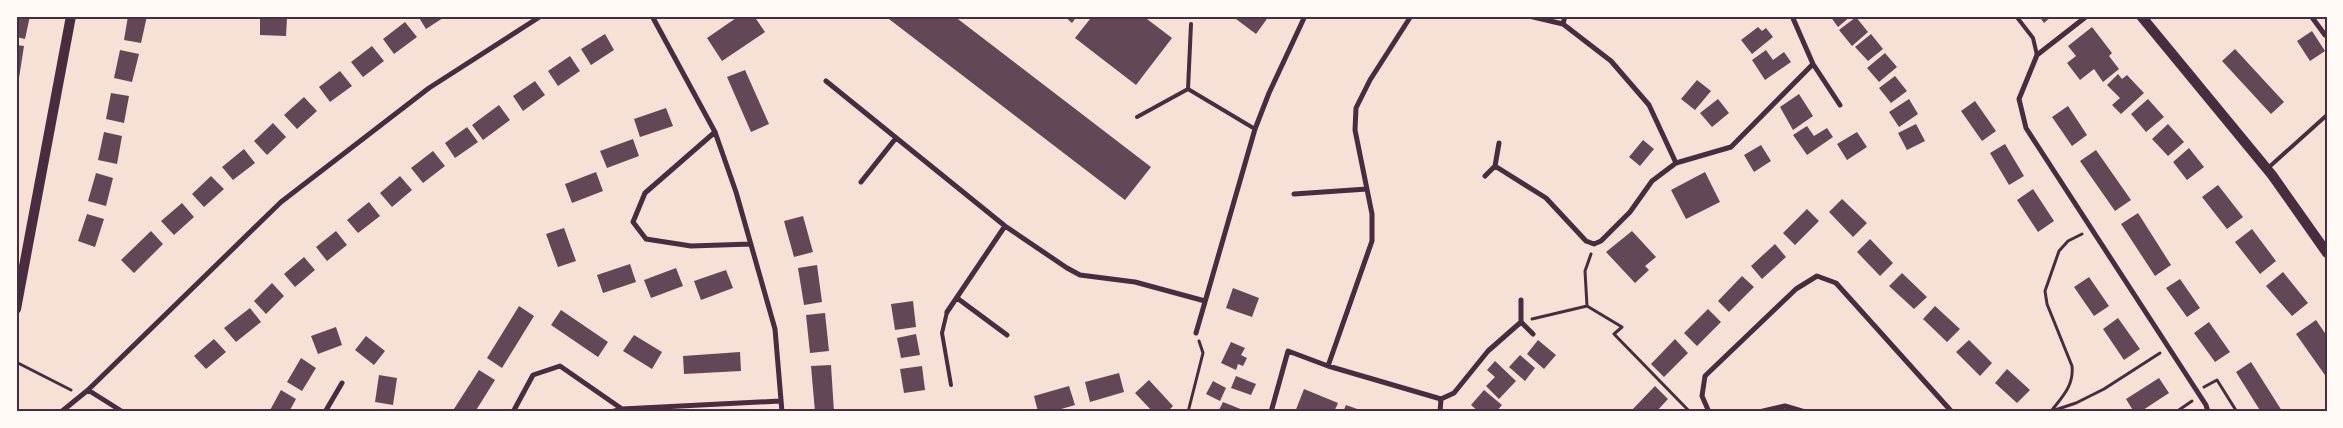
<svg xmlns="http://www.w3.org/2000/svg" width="2343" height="428" font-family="Rubik,sans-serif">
<rect width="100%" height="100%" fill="#f7e1d7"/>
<path fill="#644757" d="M16 16H30L25 39 16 37Z
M128 16H147L141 43 124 40Z
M418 16H446L426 29Z
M739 16H754L765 32 722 61 707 38Z
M885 16H954L1151 167 1125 200Z
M1064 16H1077L1072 23Z
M1086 16H1143L1172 38 1136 85 1075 38 1090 19Z
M1232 16H1269L1256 34Z
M1830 16H1851L1838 27Z
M2039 16H2052L2044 23Z
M1856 17 1868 32 1852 46 1839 30Z
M260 18H287L286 36 260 35Z
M405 22 417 37 394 54 383 39Z
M1758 27 1762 31 1766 28 1773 37 1752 54 1741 40Z
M2092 27 2112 53 2109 56 2119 69 2103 82 2094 69 2080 80 2067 63 2076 56 2068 46Z
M2312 31 2325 51 2310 61 2297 41Z
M605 34 614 50 591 65 581 49Z
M1871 34 1883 49 1868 61 1855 47Z
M16 45 24 46 19 78 16 77Z
M372 46 384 61 363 77 351 62Z
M2235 49 2284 102 2271 114 2222 61Z
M120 50 139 54 132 82 114 78Z
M1766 50 1773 60 1784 52 1791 62 1765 80 1752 60Z
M1885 53 1897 67 1879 82 1867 68Z
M570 56 580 71 558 86 548 71Z
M745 70 769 124 751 132 727 77Z
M340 71 352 86 330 102 319 87Z
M2118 74 2122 79 2127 75 2144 93 2121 114 2112 105 2120 98 2107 85Z
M1895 76 1907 91 1891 103 1879 88Z
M1697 80 1711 91 1695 110 1681 99Z
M535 81 545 95 523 111 513 96Z
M111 93 129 96 124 123 106 119Z
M1799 94 1813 116 1793 130 1780 107Z
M304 97 317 111 297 129 284 115Z
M1718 99 1729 113 1712 127 1700 113Z
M1909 99 1918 114 1899 127 1889 112Z
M2148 99 2164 117 2146 132 2131 114Z
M1975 101 1996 131 1982 141 1961 111Z
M499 105 510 120 483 140 472 125Z
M2068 106 2087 135 2072 146 2052 117Z
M666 108 673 126 640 137 634 119Z
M273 123 286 137 267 155 254 141Z
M1916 124 1925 141 1907 150 1898 133Z
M2168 124 2184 142 2168 156 2152 139Z
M1807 126 1814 136 1827 128 1833 137 1807 155 1793 135Z
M467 127 478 142 455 158 445 143Z
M104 132 122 136 117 164 98 160Z
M1857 132 1867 147 1847 160 1837 144Z
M633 139 639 156 607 168 600 151Z
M1643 140 1654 149 1640 166 1629 157Z
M2005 144 2024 176 2009 185 1990 153Z
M1761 145 1771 161 1754 172 1744 155Z
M2189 148 2204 167 2187 180 2173 162Z
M244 149 255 163 233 180 222 167Z
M2096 150 2131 200 2115 211 2080 161Z
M433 151 445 166 423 183 411 168Z
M596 172 603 191 572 203 565 184Z
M1705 172 1720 202 1686 219 1671 190Z
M96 173 113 178 106 206 88 201Z
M211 176 224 189 204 207 192 194Z
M400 176 412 190 392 207 380 193Z
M2218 185 2243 217 2227 229 2202 197Z
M2033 189 2054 221 2038 232 2017 200Z
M1842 199 1867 223 1853 237 1829 212Z
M369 202 380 216 358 233 347 220Z
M182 203 194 217 174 235 161 221Z
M1807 209 1819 221 1795 245 1783 233Z
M2138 213 2171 265 2155 276 2121 224Z
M87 214 104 219 95 247 78 241Z
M803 216 813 252 794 257 784 221Z
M564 228 576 261 558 267 546 234Z
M2252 229 2276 261 2260 274 2235 242Z
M151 231 163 244 134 273 121 260Z
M336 231 347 245 327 261 316 247Z
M1632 231 1656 257 1645 266 1649 270 1635 283 1606 252Z
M1870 239 1893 263 1880 276 1857 252Z
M1775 244 1786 257 1762 279 1751 266Z
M304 257 315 270 295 287 284 274Z
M630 264 636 282 603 293 597 275Z
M817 265 822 302 804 305 798 268Z
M676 268 683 286 651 298 644 280Z
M726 270 733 288 701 300 694 281Z
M2283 272 2308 303 2292 316 2266 286Z
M1902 273 1927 297 1914 309 1889 286Z
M1742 276 1754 287 1729 312 1718 301Z
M2089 277 2109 306 2094 316 2074 287Z
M2180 279 2200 308 2187 317 2166 288Z
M272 283 284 296 266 314 254 301Z
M1233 288 1259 298 1252 317 1226 308Z
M913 301 916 327 895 330 891 304Z
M519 306 534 316 502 368 487 358Z
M1935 306 1960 329 1947 342 1923 319Z
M250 308 261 322 236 342 224 328Z
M1708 309 1721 322 1697 346 1684 333Z
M561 310 608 342 598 357 551 325Z
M825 313 829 351 810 353 806 315Z
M2118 318 2140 349 2124 360 2103 329Z
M2316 320 2327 336V378L2296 334Z
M2209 322 2230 352 2215 362 2194 333Z
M336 327 342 345 318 354 311 336Z
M916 334 920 355 901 358 897 338Z
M634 335 662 352 652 369 623 351Z
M366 336 385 351 374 365 355 350Z
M214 339 226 352 206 369 194 356Z
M1675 339 1688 353 1664 377 1651 364Z
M1538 340 1556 355 1544 369 1527 354Z
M1969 340 1992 363 1980 376 1956 352Z
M1231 342 1245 348 1241 355 1247 358 1243 366 1238 364 1236 370 1221 363Z
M740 352 741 371 684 374 683 356Z
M1520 355 1535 368 1525 381 1509 367Z
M301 358 316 368 302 391 287 382Z
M1495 361 1516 381 1499 399 1486 386 1495 377 1487 370Z
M2251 362 2282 411 2281 412H2261L2236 372Z
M831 365 834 412H815L811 366Z
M922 366 925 390 904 393 900 369Z
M2007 369 2030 390 2017 403 1995 383Z
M479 370 495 380 475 412H452Z
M1119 373 1124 392 1090 402 1085 382Z
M379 375 397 378 393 405 375 402Z
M1236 376 1256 384 1251 395 1231 388Z
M2159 378 2169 393 2140 412H2134L2126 399Z
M1149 380 1173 406 1167 412H1153L1135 393Z
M1213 381 1226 388 1220 401 1206 394Z
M1069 386 1075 405 1051 412H1038L1034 396Z
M1655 386 1668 399 1656 412H1630Z
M1304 389 1338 403 1334 412H1295Z
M281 390 296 399 289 412H269Z
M1484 390 1502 405 1496 412H1479L1471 405Z
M1223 402 1243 410 1242 412H1218Z
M1346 405 1360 410V412H1343Z"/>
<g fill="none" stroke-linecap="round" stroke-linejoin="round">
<path stroke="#4a2c40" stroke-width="3" d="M1587 306 1622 327 1614 334 1690 412
M1532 319 1587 306 1585 271 1591 254
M16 362 71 390
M2204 387 2217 380 2237 412
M2052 410C2063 396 2074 385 2072 366L2047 304 2045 291 2059 251 2068 241 2082 234
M1188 412 1203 353 1199 341
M2049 412 2076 403 2104 389 2160 353
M2176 412 2192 401"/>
<path stroke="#4a2c40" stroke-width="4" d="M2016 16 2033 38 2037 55
M1188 89 1255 129
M1188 89 1191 24
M1137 117 1188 89
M2268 168 2327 115
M947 312 942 333 951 385"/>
<path stroke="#4a2c40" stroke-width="5" d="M652 16 715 132 736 192 775 329 782 412
M1529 16 1563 24 1611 61 1649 105 1676 163
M1792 16 1813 64 1840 105
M2087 16 2037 55 2019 99 2026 128 2206 405 2208 412
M2311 16 2325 35
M1563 24 1565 16
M826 81 1005 226 1067 268 1080 275 1135 282 1205 301
M715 132 645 193 633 222 646 239 691 246 751 244
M1495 166 1546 198 1586 241 1594 244 1601 241 1630 212 1652 181 1676 163 1731 147 1813 64
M1485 176 1495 166 1499 143
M861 182 896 138
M1294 194 1367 189
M957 298 1007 335
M1521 300V322L1533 334
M947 312 1005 226
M1196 333 1255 129 1269 93 1305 16
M1328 366 1372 241V214L1355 130 1356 108 1370 80 1411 16
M88 390 123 412
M61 412 88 390 281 202 429 88 541 16
M325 412 342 383
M513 412 533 375 560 366 622 409
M611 412 622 409 780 401
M1271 412 1288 351 1328 366 1441 399 1454 393 1488 351 1521 322
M1440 412 1441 399
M1709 412 1702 396 1705 376 1796 289 1817 276 1836 283 1952 412
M1759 412 1785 406 1805 412"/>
<path stroke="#4a2c40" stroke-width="10" d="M2141 16 2272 175 2327 253
M16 309 71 16"/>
</g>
<rect width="2343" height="428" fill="none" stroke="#fffaf5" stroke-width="35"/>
<rect x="18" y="18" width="2308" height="392" fill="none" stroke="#4a2c40" stroke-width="2"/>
</svg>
